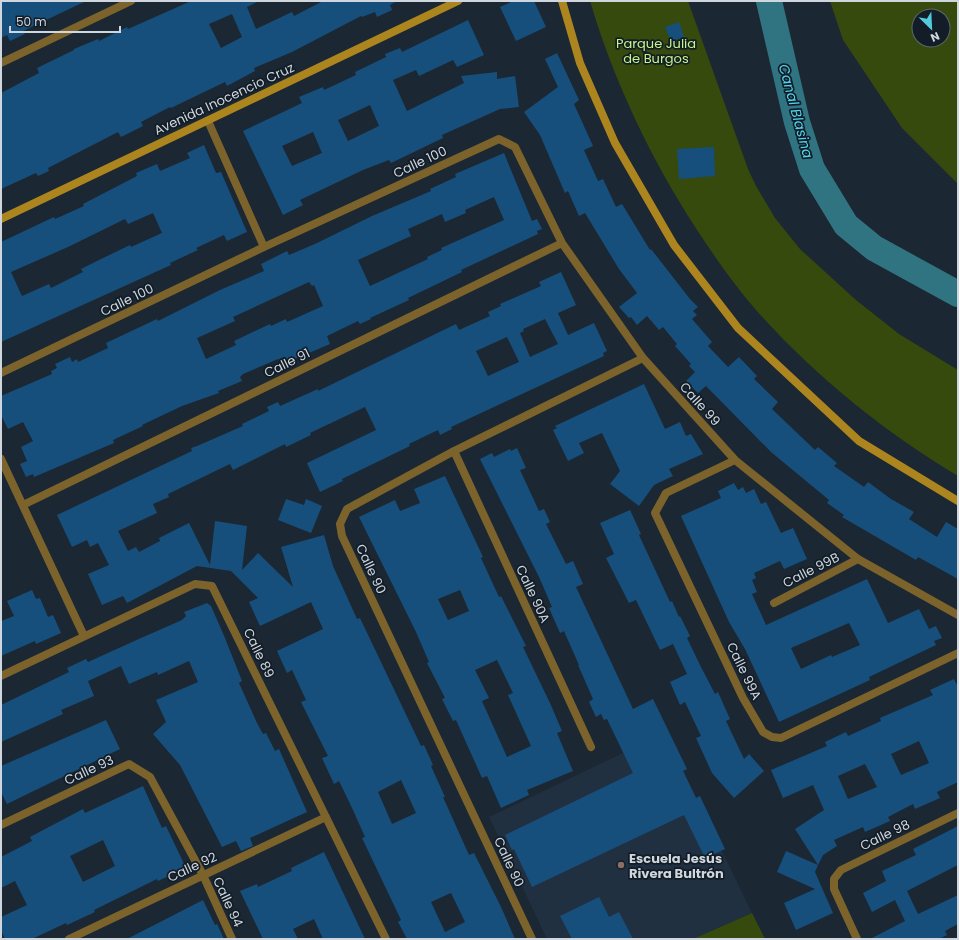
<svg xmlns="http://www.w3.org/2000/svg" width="959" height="940" font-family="Poppins,sans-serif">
<rect width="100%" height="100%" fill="#1b2732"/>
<path fill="#213040" d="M665 733 752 913 693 939H547L489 817Z"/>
<path fill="#354a0c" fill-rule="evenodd" d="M590 1H688L748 169 756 186 775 218 800 249 856 300 899 334 958 370V476C883 431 814 375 756 310 734 285 715 257 697 230 651 159 614 82 590 1Z
M830 1H958V184L902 128 843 40ZM919 16H943V40H919Z
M752 913 765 939H693Z"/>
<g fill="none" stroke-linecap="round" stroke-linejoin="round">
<path stroke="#307481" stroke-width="26" d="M769 1 797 122 812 169 846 225 874 248 958 294"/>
</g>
<path fill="#174f7c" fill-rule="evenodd" d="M1 1H86L23 31 25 34 10 41 7 35 1 38Z
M191 1H259L247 7 256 29 292 12 294 16 323 1H397L390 5 392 10 377 17 375 12 362 17 361 16 292 52 254 68 255 71 227 86 225 82 171 108 170 107 141 122 143 126 121 137 118 132 48 168 49 171 38 176 36 173 1 189V93L39 73 37 68 74 50V49L98 39 99 41 127 27 128 29ZM232 14 242 37 221 48 209 24Z
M513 1H534L546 27 516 41 500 7Z
M468 20 484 55 457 67 453 60 419 76 416 70 393 80 407 111 464 83 461 76 497 72V79L515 76 519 107 500 109 442 135 443 138 391 163 389 160 363 170 300 200 303 205 283 215 243 131 302 103 299 97 323 87 324 90 356 75 355 72 386 57 385 54 400 48 402 52ZM370 105 379 126 348 141 338 120ZM313 132 322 153 292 166 282 146Z
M679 22 684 37 671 42 665 27Z
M557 53 579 100 574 104 593 146 584 150 598 181 603 179 616 207 622 204 650 250 651 249 690 299 698 307 693 311 697 315 692 319 712 342 708 346 728 367 739 357 757 376 754 379 778 402 772 409 815 450 818 447 837 463 834 466 864 487 868 482 891 499 914 512 909 519 937 537 946 522 958 529V579L918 557 916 560 842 517 844 515 827 503 829 500 771 452 706 386 698 393 686 381 695 372 689 366 691 364 675 346 677 344 663 327 659 330 647 316 637 325 631 317 629 318 619 307 637 293 619 269 585 213 579 216 568 191 565 193 540 135 524 112 558 87 545 59Z
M204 145 216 173 221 172 247 232 227 241 224 235 196 248 198 250 170 263 171 265 1 342V242L54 217 55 219 84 206 83 204 137 176 136 173 157 164 160 171 190 158 187 153ZM153 213 162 233 131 247 130 245 99 260 81 269 83 272 51 288 49 284 22 296 21 294 11 272 68 247 125 219 128 224Z
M714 147 715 176 679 179 677 149Z
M504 153 532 221 537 219 542 229 537 231 538 234 461 270 462 272 408 298 409 300 370 318 371 319 360 324 358 321 327 336 330 344 281 365 278 359 243 374 240 377 242 381 218 391 219 393 182 406 142 425 143 426 113 440 114 443 34 477 33 474 26 477 20 464 27 461 21 447 33 441 23 422 8 429 1 415V396L52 374 51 371 57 368 55 364 70 357 72 362 77 359 78 362 108 348 106 343 157 319 158 321 220 290 264 271 261 264 287 251 289 255 317 243 372 216 431 191 430 189 456 177 455 174ZM494 197 504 220 441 248 442 250 427 257 428 259 370 286 358 260 411 236 408 229 442 214 445 222 466 213 465 210ZM309 282 312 286 314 285 323 306 287 322 286 319 271 326 270 324 234 341 236 345 206 359 197 338 235 321 233 317Z
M561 272 576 305 558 313 568 335 594 323 607 351 603 353 604 356 451 427 452 429 440 435 438 430 409 444 410 446 342 479 343 481 320 492 307 463 376 430 365 407 310 433 311 435 286 447 285 444 233 470 230 464 168 494 169 497 153 504 157 513 118 531 128 551 136 547 139 552 160 541 159 538 189 523 210 565 215 521 247 526 242 570 258 553 293 587 281 547 324 535 333 566 357 619 360 618 421 746 424 745 433 765 431 766 445 797H443L469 855 474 853 501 907 515 939H407L398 922 401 920 362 838 365 837 353 810 339 781 334 784 322 758 328 756 301 702 306 700 292 670 287 673 277 651 323 629 311 602 260 626 249 602 258 598 231 571 197 566 127 603 123 596 102 605 88 574 109 565 98 543 90 547 87 540 72 547 57 515 192 451 191 448 197 446 243 426 242 424 269 411 267 407 278 402 280 406 318 389V391L456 324 459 330 490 316 488 312 501 306 500 304 541 286 539 282ZM545 319 558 344 530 357 520 333 524 331 523 329ZM507 337 519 362 488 376 476 351ZM401 780 416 813 392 824 378 792ZM451 893 465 922 445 932 431 902Z
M644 384 665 429 680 422 686 436 691 434 703 454 669 469 673 476 654 485 639 506 610 484 620 471 602 433 579 443 584 453 568 461 553 430 557 428 555 426Z
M517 448 526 468 520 470 539 511 544 509 550 522 546 524 566 564 573 561 583 584 576 587 633 709 653 699 687 769 683 771 696 798 700 796 725 849 705 858 684 815 532 887 514 849 512 850 505 835 633 773 607 719 604 720 601 714 596 717 589 702 593 699 578 665H579L564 631 560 633 549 608 552 607 539 577 480 459 492 453 494 457 510 449 511 451Z
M445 476 483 557 481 558 499 597 501 596 526 646 523 647 550 703 562 731 557 733 573 771 527 790 529 795 501 808 487 776 482 778 456 720 453 721 442 699 445 698 427 663 429 662 416 632 359 517 395 500 400 511 420 503 414 489ZM460 590 469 611 448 620 438 599ZM497 660 513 693 508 695 531 746 507 757 482 701 489 698 475 670Z
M734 483 738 490 743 487 746 493 754 489 761 504 766 502 781 533 793 528 807 559 784 569 780 561 754 573 756 578 752 580 757 592 752 594 766 625 867 579 888 623 919 609 929 629 936 626 942 638 934 641 936 645 869 677 870 680 779 722 745 649 729 622 681 516 721 498 718 491ZM849 623 860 645 832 657 831 655 801 669 791 648Z
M286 499 304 505 306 499 322 506 311 533 278 520Z
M630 510 641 534 639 535 670 602 672 601 679 617 680 616 690 636 687 638 701 667 715 694 718 692 730 719 726 721 744 759 749 754 764 771 734 798 712 773 696 738 701 736 685 702 680 705 670 682 687 674 673 644 660 650 636 600 629 603 606 558 614 554 600 523Z
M32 590 36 599 40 598 48 617 53 615 61 633 36 644 35 641 1 656V621L14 616 7 601Z
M207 603 211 606 225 638 242 681 239 683 257 723 263 734 266 733 275 751 279 749 307 812 250 838 253 846 241 851 236 841 222 847 180 765 153 734 166 722 156 700 198 682 189 661 158 675 157 672 129 684 121 666 88 681 94 696 61 710 63 714 1 742V705L69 672 67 668 86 659 88 662 141 638 182 620 186 616 184 612Z
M954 679 958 687V782L937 792 940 798 915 809 913 804 888 817 890 821 865 832 863 827 834 840 837 846 823 855 818 865 795 829 824 810 813 785 783 798 771 770 827 746 825 742 846 732 848 736 881 721 880 718 933 695 930 690ZM919 741 929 763 901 775 891 754ZM865 764 877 787 848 799 838 776Z
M106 720 120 749 7 804 1 792V766Z
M143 786 162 828 166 826 186 868 158 881 157 879 94 910 95 912 67 925 66 923 32 939H5L1 930V917L27 905 15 881 1 888V857L32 841 30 837 83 809 85 813ZM103 840 115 866 83 882 70 856Z
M958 826V865L907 891 918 914 958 895V924L945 931 947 935 939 939H870L905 921 895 900 872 912 863 893 886 881 882 871 916 855 913 849Z
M786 851 818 865 815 872 833 913 796 930 784 903 815 889 777 872Z
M324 852 365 939H323L314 919 293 929 298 939H263L240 891 257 884 258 887 292 871 291 868Z
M599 897 609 917 619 912 633 939H572L560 916Z
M203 900 215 925 217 924 224 939H127Z"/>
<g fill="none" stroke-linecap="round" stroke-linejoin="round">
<path stroke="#7b632b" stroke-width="8" d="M1 63 131 1
M208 121 264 247
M1 373 264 247 499 139 515 147 562 243 643 358 735 460 858 559 958 615
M454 451 591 747
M1 459 84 636
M735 460 666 493 655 513 743 698 763 732 772 737 781 738 958 653
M23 505 562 243
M774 603 858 559
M1 676 195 584 212 586 386 939
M1 825 129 764 150 777 203 875 232 939
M69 939 326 817
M532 939 342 536 340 524 347 509 454 451 643 358
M857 939 834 889V879L841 870 958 813"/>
<path stroke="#ac851f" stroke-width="8" d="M562 1 580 63 615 143 674 245 738 328 859 441 958 501
M1 219 458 1"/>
</g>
<circle fill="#8d6e63" stroke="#121d28" stroke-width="1.5" cx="621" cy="865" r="4"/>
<g text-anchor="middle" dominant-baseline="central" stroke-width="3.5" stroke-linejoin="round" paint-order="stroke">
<g font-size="13" fill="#c7f485" stroke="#121d28">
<text x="656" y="43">Parque Julia<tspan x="656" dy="15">de Burgos</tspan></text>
</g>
<g font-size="13" fill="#cfd6dd" stroke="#121d28">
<text transform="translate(224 99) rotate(-25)">Avenida Inocencio Cruz</text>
<text transform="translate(420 162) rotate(-25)">Calle 100</text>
<text transform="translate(127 300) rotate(-26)">Calle 100</text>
<text transform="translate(287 363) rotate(-26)">Calle 91</text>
<text transform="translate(700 404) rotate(48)">Calle 99</text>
<text transform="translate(371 569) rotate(65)">Calle 90</text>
<text transform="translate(811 570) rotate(-27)">Calle 99B</text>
<text transform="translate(533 594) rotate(65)">Calle 90A</text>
<text transform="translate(259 653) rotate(64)">Calle 89</text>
<text transform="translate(744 671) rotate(64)">Calle 99A</text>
<text transform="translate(89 770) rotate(-25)">Calle 93</text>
<text transform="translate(885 835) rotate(-26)">Calle 98</text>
<text transform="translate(509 862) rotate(65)">Calle 90</text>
<text transform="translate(192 867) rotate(-25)">Calle 92</text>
<text transform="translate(228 902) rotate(65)">Calle 94</text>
</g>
<g font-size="13" font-weight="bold" fill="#cfd6dd" stroke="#121d28" text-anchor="start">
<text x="629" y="858">Escuela Jesús<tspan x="629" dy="15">Rivera Bultrón</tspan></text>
</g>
<g font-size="14" font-style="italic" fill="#50d5ed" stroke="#121d28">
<text transform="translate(796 111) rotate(75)">Canal Blasina</text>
</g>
</g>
<rect width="959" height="940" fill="none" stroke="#cfd6dd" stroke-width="4"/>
<g transform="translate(931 28) rotate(156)"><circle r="19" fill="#121d28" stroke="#5e6770"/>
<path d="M0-3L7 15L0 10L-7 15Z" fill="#53cbdb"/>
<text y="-6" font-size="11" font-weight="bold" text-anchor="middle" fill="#cfd6dd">N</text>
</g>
<path d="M10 26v6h110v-6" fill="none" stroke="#cfd6dd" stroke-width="2"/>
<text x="16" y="26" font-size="12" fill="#cfd6dd" stroke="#121d28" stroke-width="3" paint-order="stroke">50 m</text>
</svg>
